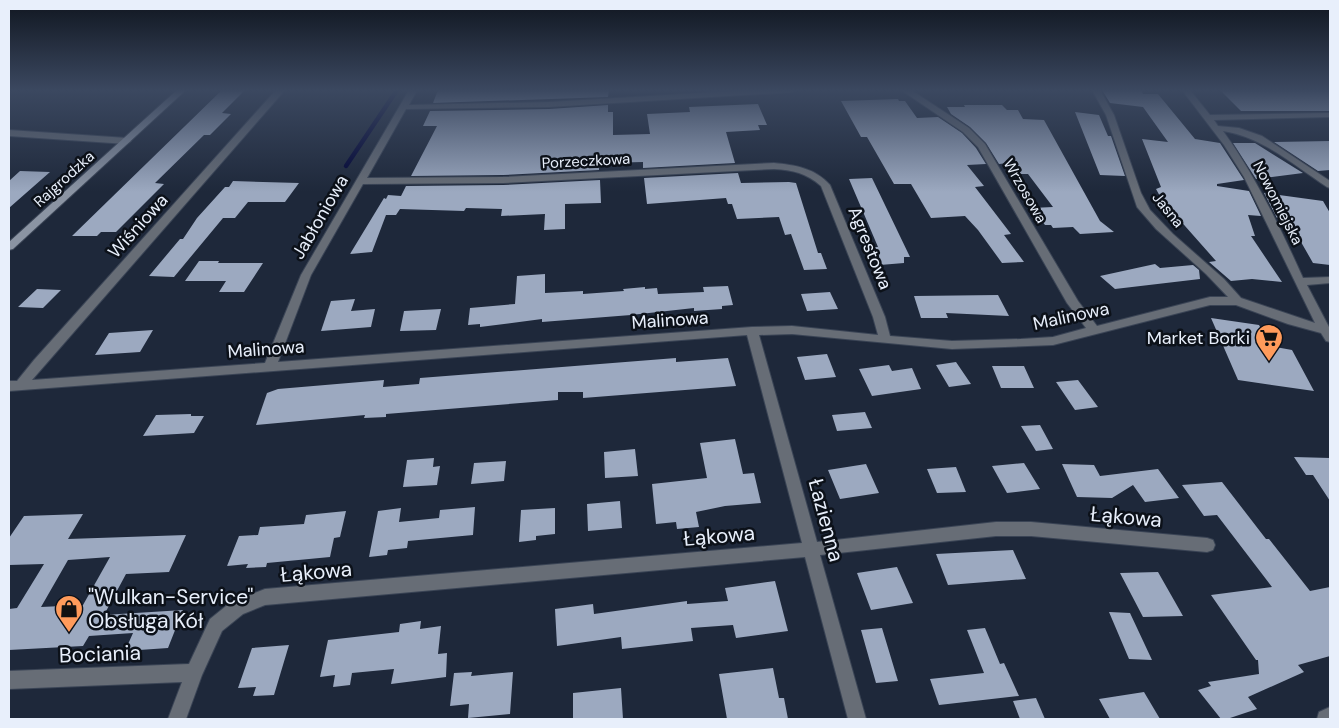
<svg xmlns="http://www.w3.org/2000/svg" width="1339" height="728" font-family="'DM Sans',sans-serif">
<rect width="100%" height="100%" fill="#1e283a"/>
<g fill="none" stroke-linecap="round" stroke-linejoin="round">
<path stroke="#000336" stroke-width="4.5" d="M346 166 397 90"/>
</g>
<path fill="#9ca9c0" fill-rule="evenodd" d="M222 90H245L222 113 231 114 210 135H204L155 183 164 184 116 232H101L97 236H72Z
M438 90H609L608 97 433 103Z
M1102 90H1141L1143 94H1158L1195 139 1220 143 1244 180 1217 184V186L1249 191 1261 216 1248 215 1255 236H1251L1282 282 1252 279 1231 281 1209 262 1216 261 1162 200 1156 189 1161 187 1142 139 1168 142 1143 107 1110 103Z
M1220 90H1330V111H1241Z
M898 99 899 101H905L917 118 938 117 962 133 976 148 986 164 967 165 984 186 975 187 1011 234 1004 235 1024 262 1002 263 978 230 965 216 931 218 911 184H894L867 137H861L841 101Z
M758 104 767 125H758L760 130 726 132 735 163 643 168V162L603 163V165H599V170L503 175 411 176 437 126H423L430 111 549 109 608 105V112H613V135L650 134 647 114 690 112 689 107Z
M964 105H1002L1007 110H1018L1023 119 1044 120 1100 221 1114 232 1080 234 1073 227 1053 228 1051 225H1045L1032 208 1053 207 1028 174H1019L1008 163 999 164 986 143 970 127 951 114 947 107H965Z
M1075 112 1099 115 1108 136H1111L1125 176 1100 175Z
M1330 141V170L1318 171 1274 142Z
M1233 143H1255L1303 173 1256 179Z
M20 171 50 172 9 208V181Z
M738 173 741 183 789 182 796 183 818 253H821L827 269 804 270 791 234 785 235 779 217 737 219 732 204H728L726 198 647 204 644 178Z
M872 178 910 257H904V263L880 265 871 247H878L849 179Z
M600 180 601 203 565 204V229L544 230 545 214 501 216 502 209 466 208 464 211 400 209 396 215H386L372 252 350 254 384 198 386 199 388 195 401 196 406 186 503 185Z
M233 181 299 183 285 202H248L235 218H223L174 277 149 276 180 239H183L197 218 225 187H229Z
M1264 193 1323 201 1330 213V265L1313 263 1293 228H1290L1285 219 1277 218Z
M199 261H219L218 263H263L244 292H219L226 281H185Z
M1155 264 1160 268 1193 265 1199 270 1200 279 1115 289 1100 276Z
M545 274V293L583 291V294L624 291 623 289 645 287V289L657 288 658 294 704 292 703 287 728 286 733 305 722 306V309L694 311V308L631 315 542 322V319L480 327V324L468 325 470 308 515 304 517 276Z
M37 289 61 290 43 308 18 307Z
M830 292 838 309 807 311 801 294Z
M998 295 1009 316 946 313 948 318H921L914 296Z
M355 299 351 311 375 309 371 327 321 331 331 301Z
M441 309 436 330 400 331 404 311Z
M1211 318 1259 325 1270 346 1292 350 1314 391 1238 380Z
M153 330 140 352 95 355 109 333Z
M827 354 836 377 805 380 797 357Z
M676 358V362L728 358 736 386 583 398V392H558V400L386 414V417L364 418 365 415 256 425 267 393 278 389 384 380 383 387 419 384 420 378Z
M956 362 971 384 949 387 936 365Z
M889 365 892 371 912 368 921 389 872 396 859 369Z
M992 366H1024L1034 388H1001Z
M1078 380 1098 407 1075 410 1056 382Z
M865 412 872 428 837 431 832 415Z
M191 414V416H204L194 433 143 436 156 415Z
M1040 425 1053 449 1036 451 1021 426Z
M735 439 743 474 754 473 761 503 725 506 696 512 699 527 677 529 676 522 656 524 652 484 707 478 700 443Z
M635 449 638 476 605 478 604 452Z
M1294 457 1330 458V501L1313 475H1306Z
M434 458 433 467 440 466 437 485 403 487 407 460Z
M506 461 504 481 471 484 474 463Z
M1024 463 1040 489 1007 493 992 466Z
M866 464 879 493 840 499 828 470Z
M1062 464 1094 465 1100 476 1158 469 1179 498 1145 502 1133 485 1112 498 1077 497Z
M956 467 966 492 937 493 927 469Z
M1222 482 1266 539H1269L1310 591 1330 587V656L1298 665 1304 672 1248 697 1257 709 1227 719H1221L1198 690 1211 686 1208 682 1259 674 1258 660H1256L1211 595 1272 587 1217 515 1204 516 1182 485Z
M620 501 622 528 588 531 587 504Z
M475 507 473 535 408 541 407 548 388 550 387 555 369 557 378 511 401 508 399 522 439 518 440 510Z
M555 508V534L536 536V540L519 542 521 510Z
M346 511 340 537 334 538 330 557 267 563 266 567 246 568 248 564 227 566 239 536 258 535 260 527 304 524 306 515Z
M83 514 68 539 186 535 169 572 126 574 104 615 183 610 168 648 125 651 133 633 89 636 83 646 9 650V609L17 608 44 564 9 565V538L24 516ZM110 557 83 605 41 607 68 560Z
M1013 550 1026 579 948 585 936 554Z
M897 567 913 603 871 610 857 573Z
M1158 572 1183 616 1143 617 1120 573Z
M775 581 788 631 736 638 733 625 691 628 693 641 622 649 621 637 557 646 555 609 593 604 594 614 687 601V604L728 601 725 588Z
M1109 612 1130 613 1152 660 1129 659Z
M421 621 420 629 441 626 438 654 447 653 446 677 391 684 394 669 352 673 350 685 333 687 335 675 320 677 328 640 399 632 400 624Z
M882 628 898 681 876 683 861 630Z
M985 628 1000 664 1004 663 1019 696 939 705 930 679 984 673 967 630Z
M289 645 274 695 253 696 256 687 238 688 252 648Z
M773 668 779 698H784L788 719H727L719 674Z
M472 672 471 676 513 672 510 714 468 718 469 704 450 706 454 673Z
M621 688 623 719H573V693Z
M1144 692 1160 719H1110L1099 699Z
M1036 698 1045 719H1020L1013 701Z"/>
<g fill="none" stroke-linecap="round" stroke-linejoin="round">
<defs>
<path id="street" d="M276 90H285L32 380 265 363 301 275 409 90H417L409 105 549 102 751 90H797L793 92 549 107 406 109 367 178 503 177 774 163C795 165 815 168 830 185L885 317 890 336 952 341 1021 339 1053 337 1086 328 1067 303 978 147 963 132 901 90H911L969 128 985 144 1078 301 1097 326 1210 297H1228L1206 274 1156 229 1137 207 1106 115 1092 90H1100L1114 115 1141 193 1150 210 1173 234 1224 279 1241 298 1315 323 1244 177 1224 145 1182 90H1190L1210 115 1330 113V117L1214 120 1218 126 1239 128 1262 136 1330 181V188L1327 187C1294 165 1262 137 1223 131 1256 177 1280 227 1303 278L1330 277V283L1307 285 1330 329V342L1326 341 1321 333 1288 324 1236 305H1210L1053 345 952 349 792 334 759 335 817 542 996 522H1031L1207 538 1213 540 1215 545 1213 550 1207 552 1031 536H996L820 555 866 719H848L805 557 265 605 243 614 222 631 202 675 186 719H168L182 682 9 689V671L189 664 210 619 231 602 265 589 802 543 747 335 9 391V381H17L34 360ZM774 169C793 170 806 173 821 186L873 317 878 335 792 326 752 327 278 362 311 275 363 184 503 183Z
M9 130 127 138 131 141 127 144 9 136Z
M1330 707V719H1317L1319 712Z"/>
<path id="secondary" d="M177 90H186L13 249 9 250V242Z"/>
</defs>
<use href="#street" stroke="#3a4455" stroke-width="2"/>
<use href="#secondary" stroke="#3a4455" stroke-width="2"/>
<use href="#street" fill="#676d76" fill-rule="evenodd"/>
<use href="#secondary" fill="#8b94a3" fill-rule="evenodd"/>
</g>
<linearGradient id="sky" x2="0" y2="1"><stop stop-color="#101620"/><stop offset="0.47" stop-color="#3b4860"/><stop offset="1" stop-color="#3b4860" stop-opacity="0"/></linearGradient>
<rect width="1339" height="192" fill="url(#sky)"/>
<defs>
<symbol id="supermarket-pin" viewBox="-11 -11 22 30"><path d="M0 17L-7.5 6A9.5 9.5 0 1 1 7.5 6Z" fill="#ff9b5b" stroke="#0c1119"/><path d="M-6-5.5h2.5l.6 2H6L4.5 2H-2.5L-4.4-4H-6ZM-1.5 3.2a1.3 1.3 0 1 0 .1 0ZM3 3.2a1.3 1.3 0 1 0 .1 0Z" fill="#111"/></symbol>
<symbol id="shop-pin" viewBox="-11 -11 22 30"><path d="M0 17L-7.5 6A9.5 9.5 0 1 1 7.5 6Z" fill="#ff9b5b" stroke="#0c1119"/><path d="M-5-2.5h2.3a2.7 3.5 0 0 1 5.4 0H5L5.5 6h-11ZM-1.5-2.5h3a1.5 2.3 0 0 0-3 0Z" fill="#111"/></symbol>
</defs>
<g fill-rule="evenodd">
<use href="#supermarket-pin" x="1253" y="322" width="32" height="43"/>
<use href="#shop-pin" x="53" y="593" width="32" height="43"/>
</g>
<g text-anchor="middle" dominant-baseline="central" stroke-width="5" stroke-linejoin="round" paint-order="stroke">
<g font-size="15" fill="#e8effb" stroke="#0c1119">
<text transform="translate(586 161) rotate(-3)">Porzeczkowa</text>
<text transform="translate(64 179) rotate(-42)">Rajgrodzka</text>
<text transform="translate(1025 191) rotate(60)">Wrzosowa</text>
<text transform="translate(1278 203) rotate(63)">Nowomiejska</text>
<text transform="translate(1168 210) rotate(51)">Jasna</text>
</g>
<g font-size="18" fill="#e8effb" stroke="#0c1119">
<text transform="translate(320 217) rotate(-60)">Jabłoniowa</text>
<text transform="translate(138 226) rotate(-48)">Wiśniowa</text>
<text transform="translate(870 248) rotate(68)">Agrestowa</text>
<text transform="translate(1071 316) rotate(-12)">Malinowa</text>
<text transform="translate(670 320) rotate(-4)">Malinowa</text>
<text transform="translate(266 349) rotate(-4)">Malinowa</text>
</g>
<g font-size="18" fill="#e8effb" stroke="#0c1119" text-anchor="end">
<text x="1250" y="338">Market Borki</text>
</g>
<g font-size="21" fill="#e8effb" stroke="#0c1119">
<text transform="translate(1126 517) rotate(5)">Łąkowa</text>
<text transform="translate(826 520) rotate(75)">Łazienna</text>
<text transform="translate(719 536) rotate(-5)">Łąkowa</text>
<text transform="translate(316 572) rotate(-5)">Łąkowa</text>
<text transform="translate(100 654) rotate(-2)">Bociania</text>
</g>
<g font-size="21" fill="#e8effb" stroke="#0c1119" text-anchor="start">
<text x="88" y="597">"Wulkan-Service"<tspan x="88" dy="24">Obsługa Kół</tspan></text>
</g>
</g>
<rect width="1339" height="728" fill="none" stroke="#e8effb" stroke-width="20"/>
</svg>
